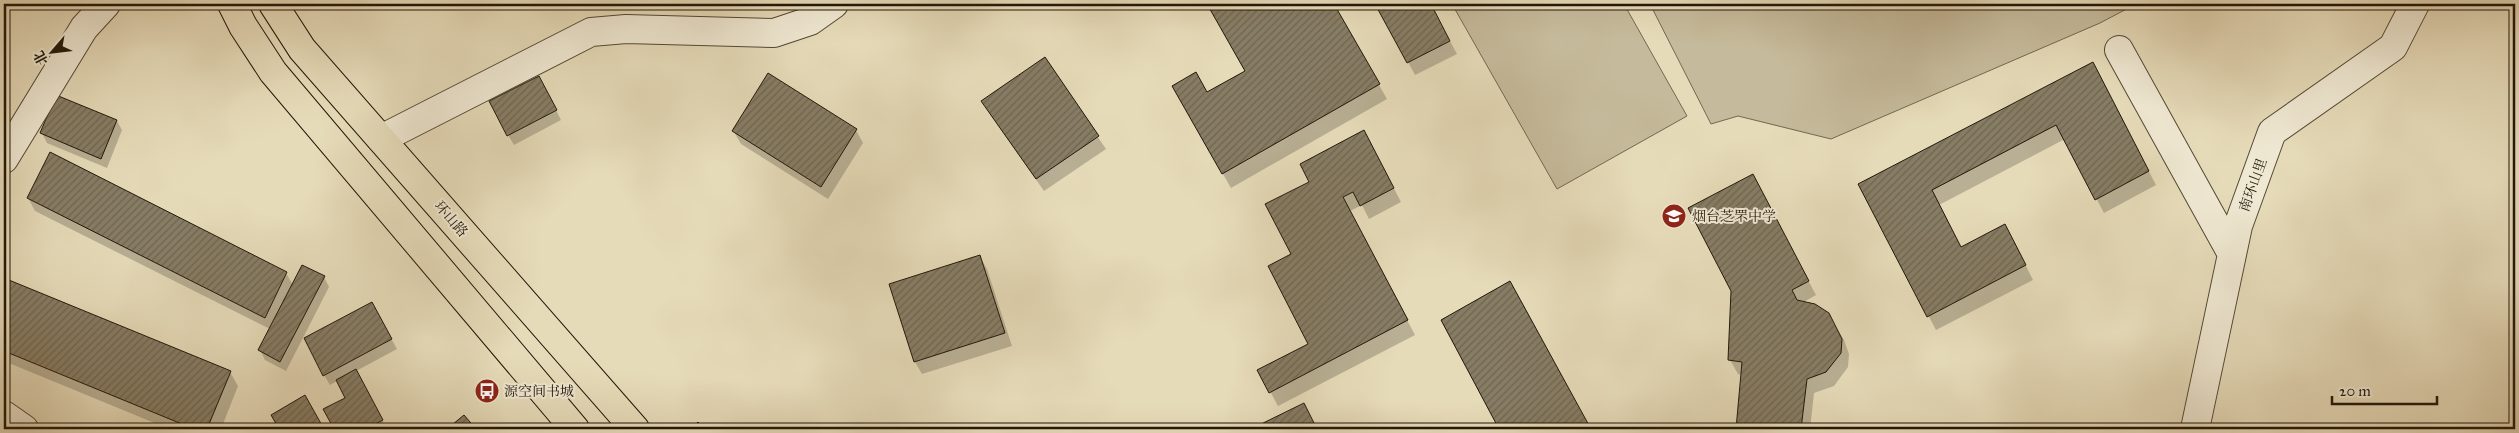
<svg xmlns="http://www.w3.org/2000/svg" width="2519" height="433" font-family="'IM FELL Great Primer','Noto Serif SC',serif">
<defs>
<pattern id="building-hatch" width="6" height="6" patternUnits="userSpaceOnUse" patternTransform="scale(1.25)"><rect width="6" height="6" fill="#877d65"/><path d="M-1 1l2-2M0 6l6-6M5 7l2-2" fill="none" stroke="#6e6551"/></pattern>
</defs>
<rect width="100%" height="100%" fill="#e6dbb9"/>
<filter id="stains"><feTurbulence type="fractalNoise" baseFrequency=".004" numOctaves="4"/><feColorMatrix values="0 0 0 0 .2 0 0 0 0 .09 0 0 0 0 .02 0 0 0 .5 -.17"/></filter>
<radialGradient id="worn" r=".72"><stop offset=".6" stop-color="#630" stop-opacity="0"/><stop offset="1" stop-color="#630" stop-opacity=".3"/></radialGradient>
<path fill="#c5ba9b" stroke="#736852" d="M1452 4H1624L1687 116 1557 189Z
M1650 4H2136L2100 23 1831 139 1738 116 1711 124Z"/>
<path fill="#0003" d="M1209 4H1333L1387 99 1231 188 1173 87 1207 94 1247 71Z
M1377 4H1430L1457 54 1415 75Z
M1045 59 1106 149 1044 191 990 114Z
M2100 78 2156 185 2104 213 2065 139 1939 205 1961 248 2013 240 2033 280 1936 330 1860 185Z
M544 87 561 120 514 145 508 135Z
M117 121 122 130 107 168 47 143 42 133Z
M856 130 863 143 828 199 741 144 734 132Z
M1372 146 1401 202 1369 219 1362 205 1350 211 1415 335 1278 406 1259 371 1310 344 1293 254 1310 182Z
M1760 190 1816 295 1802 303 1828 314 1844 340 1849 354 1848 367 1834 386 1814 393 1810 429H1737L1742 375 1738 374 1730 360Z
M28 198 286 273 293 285 324 277 329 287 286 371 265 360 260 350 270 329 35 211Z
M980 257 987 269 1012 346 922 374 915 362 891 285Z
M4 279 230 372 238 386 221 429H169L4 361Z
M1517 296 1590 429H1500L1443 321Z
M377 313 397 349 356 371 387 429H335L325 410 347 398 337 381 330 385 324 375Z
M1303 405 1317 429H1254Z"/>
<path fill="url(#building-hatch)" stroke="#211709" d="M1207 4H1334L1380 84 1222 174 1172 86 1196 72 1207 92 1245 71Z
M1375 4H1431L1450 41 1407 63Z
M1045 57 1099 136 1036 179 981 101Z
M2093 62 2149 171 2095 200 2056 125 1932 190 1961 247 2005 224 2026 265 1927 317 1858 184Z
M768 73 857 129 821 187 732 131Z
M539 76 557 110 507 136 489 101Z
M56 95 117 120 101 159 40 133Z
M1364 130 1394 188 1360 206 1353 192 1343 197 1408 320 1269 393 1257 370 1308 344 1268 266 1291 254 1265 204 1309 182 1300 164Z
M50 152 287 272 265 318 27 198Z
M1753 174 1809 281 1792 290 1797 300 1815 304 1829 313 1842 339 1841 353 1826 372 1807 379 1801 429H1736L1742 362 1728 360 1731 291 1688 208Z
M980 255 1005 333 914 362 889 284Z
M302 265 325 276 280 362 258 350Z
M4 278 231 371 207 429H194L4 351Z
M1510 281 1591 429H1499L1441 320Z
M372 302 392 339 323 376 304 338Z
M356 369 383 420 365 429H334L323 409 345 398 336 380Z
M305 395 324 429H279L271 415Z
M1304 403 1317 429H1251Z
M464 415 476 429H447Z
M698 422 705 429H690Z"/>
<g fill="none" stroke-linecap="round" stroke-linejoin="round">
<defs>
<path id="minor" d="M2119 50 2232 254
M381 139 591 32 626 29 774 33 810 21 834 4
M4 159 84 28 106 4
M4 415 24 429
M2195 429 2238 226 2272 132 2393 47 2415 4"/>
<path id="major" d="M232 4 243 26 273 72 575 429
M273 4 302 49 635 429"/>
</defs>
<use href="#minor" stroke="#524835" stroke-width="30"/>
<use href="#major" stroke="#211709" stroke-width="30"/>
<use href="#minor" stroke="#efe8d2" stroke-width="28"/>
<use href="#major" stroke="#e6dbb9" stroke-width="28"/>
</g>
<defs>
<symbol id="school-disc" viewBox="-11 -11 22 22"><circle r="9.5" fill="#8f2418" stroke="#efe8d2"/><path d="M0-5L7-2L0 1L-7-2ZM-4 1L0 2.5L4 1V4Q0 6-4 4Z" fill="#fff"/></symbol>
<symbol id="bus-disc" viewBox="-11 -11 22 22"><circle r="9.5" fill="#8f2418" stroke="#efe8d2"/><path d="M-5-6H5V4H4V6H2V4H-2V6H-4V4H-5ZM-3.5-4V0h7V-4ZM-3.5 1.2v1.5H-2V1.2ZM2 1.2v1.5H3.5V1.2Z" fill="#fff"/></symbol>
</defs>
<g fill-rule="evenodd">
<use href="#school-disc" x="1660" y="202" width="28" height="28"/>
<use href="#bus-disc" x="473" y="377" width="28" height="28"/>
</g>
<g text-anchor="middle" dominant-baseline="central" stroke-width="4" stroke-linejoin="round" paint-order="stroke">
<g font-size="14" fill="#211709" stroke="#efe8d2">
<text transform="translate(2253 185) rotate(-70)">南环山里</text>
<text transform="translate(451 219) rotate(49)">环山路</text>
</g>
<g font-size="14" fill="#211709" stroke="#efe8d2" text-anchor="start">
<text x="1692" y="216">烟台芝罘中学</text>
<text x="504" y="391">源空间书城</text>
</g>
</g>
<rect width="2519" height="433" fill="none" stroke="#e6dbb9" stroke-width="20"/>
<rect x="5" y="5" width="2509" height="423" fill="none" stroke="#211709" stroke-width="2.5"/>
<rect x="10" y="10" width="2499" height="413" fill="none" stroke="#211709"/>
<g transform="translate(52 52) rotate(242)" stroke="#efe8d2" stroke-width="4" paint-order="stroke">
<path d="M0-4L9 19L0 12L-9 19Z" fill="#211709"/>
<text y="-8" font-size="14" font-weight="bold" text-anchor="middle" fill="#211709">北</text>
</g>
<path d="M2332 396v8h105v-8" fill="none" stroke="#211709" stroke-width="2.5"/>
<text x="2339" y="396" font-size="15" fill="#211709" stroke="#efe8d2" stroke-width="4" paint-order="stroke">20 m</text>
<rect width="100%" height="100%" filter="url(#stains)"/>
<rect width="100%" height="100%" fill="url(#worn)"/>
</svg>
